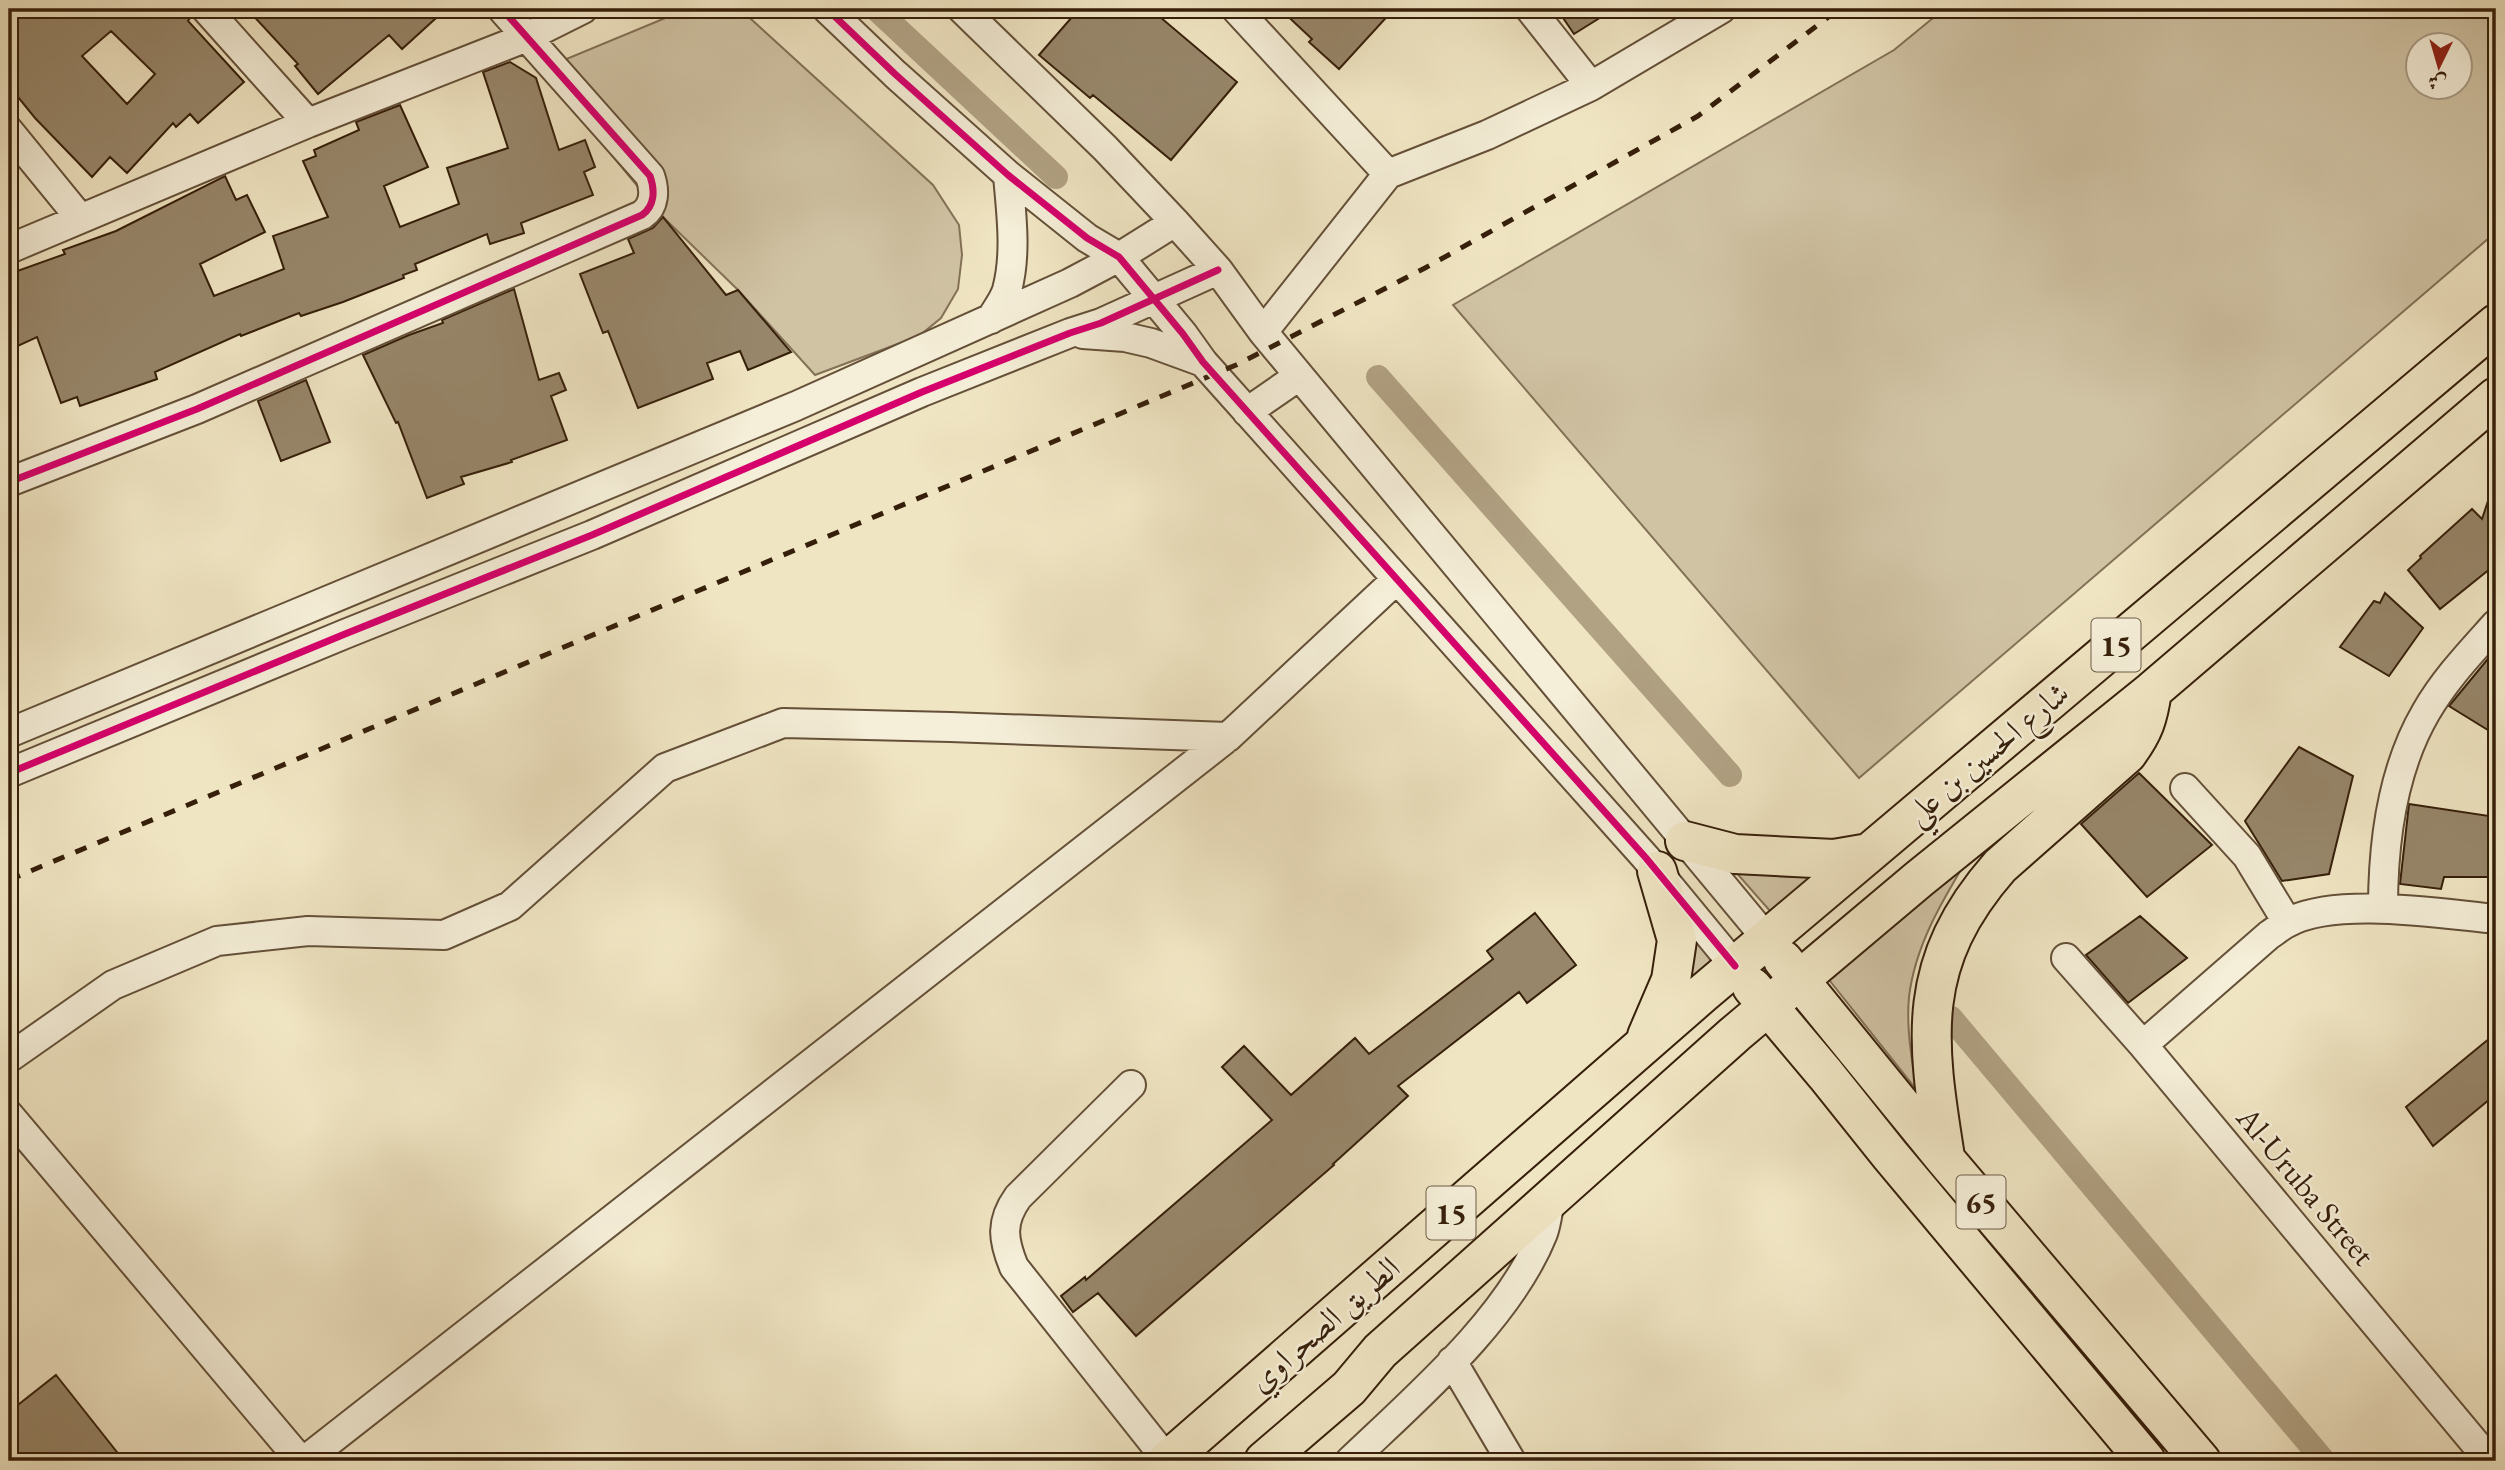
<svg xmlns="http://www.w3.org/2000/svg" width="2505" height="1470" font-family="'EB Garamond',Amiri,serif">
<rect width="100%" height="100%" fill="#f0e5c3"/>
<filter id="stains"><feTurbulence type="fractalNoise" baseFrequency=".00286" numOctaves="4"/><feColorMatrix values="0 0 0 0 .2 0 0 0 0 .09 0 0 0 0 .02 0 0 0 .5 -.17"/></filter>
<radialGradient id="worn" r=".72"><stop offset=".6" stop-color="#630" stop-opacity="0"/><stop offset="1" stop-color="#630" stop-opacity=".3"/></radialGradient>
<path fill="#d0c3a4" stroke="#837157" stroke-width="2" fill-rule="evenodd" d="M687 9H740L933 185 959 225 962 255 958 289 941 318 919 336 815 375 738 290 663 217 554 85 564 60Z
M1944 9H2496V232L1859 778 1453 305 1894 50ZM2418 46H2460V88H2418Z
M1968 858C1942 901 1915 946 1909 997 1906 1028 1912 1059 1916 1089L1826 976Z
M1733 869C1769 877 1795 879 1831 874L1778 920Z
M1679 914 1720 964 1676 1001Z"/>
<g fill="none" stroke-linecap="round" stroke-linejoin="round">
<path stroke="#b1a284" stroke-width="24" d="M876 9 1056 177
M1378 377 1730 775
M1951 1018 2324 1461"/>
</g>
<path fill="#97866a" stroke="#361f0a" stroke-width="2" fill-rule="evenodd" d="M9 9H181L190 18 188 21 244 82 198 123 190 114 176 127 173 123 127 173 110 157 92 177 35 118 9 86ZM111 31 155 74 127 104 82 56Z
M247 9H446L402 49 389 35 318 94 295 66 298 64Z
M1079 9H1167L1160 17 1237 82 1171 160 1093 95 1090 98 1039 55Z
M1280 9H1394L1339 69 1309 42 1312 39Z
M1557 9H1614L1574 34Z
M510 62 536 78 559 150 585 140 595 167 584 172 593 195 521 223 524 233 490 244 487 234 415 264 417 270 403 275 404 278 343 302 301 316 299 313 241 336 240 334 155 372 157 379 80 406 77 397 61 403 37 337 9 350V274L65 254 63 250 116 231 225 176 236 200 247 195 265 232 200 264 214 296 284 269 273 236 328 217 303 161 316 156 314 150 359 130 356 122 400 105 428 167 384 186 400 227 459 204 447 168 508 148 483 72Z
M663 217 726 295 738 290 791 352 748 370 740 351 707 363 713 379 638 408 608 331 603 333 580 274 634 253 628 239 653 228Z
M514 289 539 380 559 373 566 390 551 396 567 440 511 460 512 462 461 477 464 484 427 498 398 422 396 423 363 355 409 335 443 323 442 320Z
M306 380 330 442 281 461 258 401Z
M2493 486H2496V564L2440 609 2408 570 2421 558 2420 556 2472 509 2482 519Z
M2385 593 2423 628 2389 676 2340 647 2374 601 2380 603Z
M2496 649V735L2449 706Z
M2299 747 2353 776 2329 874 2282 881 2245 821Z
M2139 773 2212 845 2147 897 2081 824Z
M2409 804 2496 817V877H2444L2441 889 2400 884Z
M1535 913 1576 965 1527 1003 1519 992 1398 1086 1408 1096 1333 1164 1334 1165 1136 1336 1098 1293 1073 1312 1061 1296 1085 1277 1086 1280 1272 1120 1222 1067 1244 1046 1291 1095 1355 1038 1369 1054 1493 959 1487 951Z
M2140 916 2187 958 2128 1003 2086 955Z
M2496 1033V1094L2433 1146 2406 1107Z
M56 1375 124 1461H9V1412Z"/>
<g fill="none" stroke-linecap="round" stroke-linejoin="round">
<defs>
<path id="minor" d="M206 9 308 123
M827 9 895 74 1008 175 1087 238 1119 257 1183 334 1203 362 1646 858 1735 966
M962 9 1105 148 1175 222 1218 270 1263 332 1767 939
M1236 9 1388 174
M1530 9 1591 86
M9 131 80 218
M9 249 308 123 527 37 583 9
M991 319C996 310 1004 300 1007 290 1017 253 1011 212 1008 175
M1263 332 1388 174 1487 135 1591 86 1721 9
M1083 334 1125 337 1151 343 1203 362
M1247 412 1299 376
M9 482 197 409 642 215C655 206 655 190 650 176L502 9
M9 733 796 406 1070 283 1119 257 1175 222
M9 773 345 634 592 535 922 392 1070 333 1101 323 1218 270
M2185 788 2247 856 2287 922
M2383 908C2383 842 2392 770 2426 712 2445 679 2471 652 2496 624
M2066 958 2143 1045 2490 1461
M2143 1045 2269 935C2275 931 2281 926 2287 923 2335 896 2442 914 2496 919
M9 1058 113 985 217 941 308 931 444 935 510 906 665 768 783 723 950 727 1228 737
M1131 1085 1018 1197C1000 1222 1003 1240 1014 1267L1168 1461
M9 1115 301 1461
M1452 1361 1511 1461
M304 1461 1228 737 1396 580
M1350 1461C1416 1398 1509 1319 1543 1233 1547 1222 1548 1208 1551 1196"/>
<path id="highway" d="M1685 841 1735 854 1834 859 1869 853
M1783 960 1945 1159 2201 1461
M1752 987 1826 1075 1890 1155 2146 1461
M1647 1036 1671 980 1677 940 1657 871
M1945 1157C1926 1038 1915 963 2000 866L2127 754C2144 731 2148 718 2152 691
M1167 1461 1702 994 2496 324
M1264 1461 1349 1388 1380 1351 1735 1034 1919 879 2152 691 2496 397"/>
</defs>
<use href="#minor" stroke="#645038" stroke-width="32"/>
<use href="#highway" stroke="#361f0a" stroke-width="42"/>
<use href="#minor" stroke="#f5eed8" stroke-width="28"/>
<use href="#highway" stroke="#f0e5c3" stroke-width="38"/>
<path stroke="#361f0a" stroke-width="5" stroke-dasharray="12 12" stroke-linecap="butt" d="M9 880 1236 365 1425 268 1698 116 1839 9"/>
<defs>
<path id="cycleway" d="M827 9 895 74 1008 175 1087 238 1119 257 1183 334 1203 362 1646 858 1735 966
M9 482 197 409 642 215C655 206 655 190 650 176L502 9
M9 773 345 634 592 535 922 392 1070 333 1101 323 1218 270"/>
</defs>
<use href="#cycleway" stroke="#f5eed8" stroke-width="11"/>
<use href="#cycleway" stroke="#d6006c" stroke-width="7"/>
</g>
<g text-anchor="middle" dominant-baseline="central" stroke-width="5" stroke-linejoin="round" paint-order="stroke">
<g fill="#f5eed8" stroke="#6f5d48" stroke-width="2">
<rect x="2091.5" y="618.5" width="49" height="53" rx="5"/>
<rect x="1956.5" y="1175.5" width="49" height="53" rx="5"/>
<rect x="1426.5" y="1186.5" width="49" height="53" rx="5"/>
</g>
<g font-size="30" font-weight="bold" fill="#361f0a">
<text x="2116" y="645">15</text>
<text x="1981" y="1202">65</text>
<text x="1451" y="1213">15</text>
</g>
<g font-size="32" fill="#361f0a" stroke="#f5eed8">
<text transform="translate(1987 753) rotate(-40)">شارع الحسين بن علي</text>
<text transform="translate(2306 1186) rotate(50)">Al-Uruba Street</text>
<text transform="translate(1324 1324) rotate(-41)">الطريق الصحراوي</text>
</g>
</g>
<rect width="2505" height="1470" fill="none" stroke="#f0e5c3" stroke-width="35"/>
<rect x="10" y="10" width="2484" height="1449" fill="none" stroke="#361f0a" stroke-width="3.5"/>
<rect x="18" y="18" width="2470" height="1435" fill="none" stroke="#361f0a" stroke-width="2"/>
<g transform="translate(2439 66) rotate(185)"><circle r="33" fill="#f5eed8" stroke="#a99b86" stroke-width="2"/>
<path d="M0-5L12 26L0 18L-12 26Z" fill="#8f2418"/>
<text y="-10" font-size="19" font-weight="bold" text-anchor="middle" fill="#361f0a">ش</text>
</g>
<rect width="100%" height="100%" filter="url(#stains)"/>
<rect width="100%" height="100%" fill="url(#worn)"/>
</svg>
